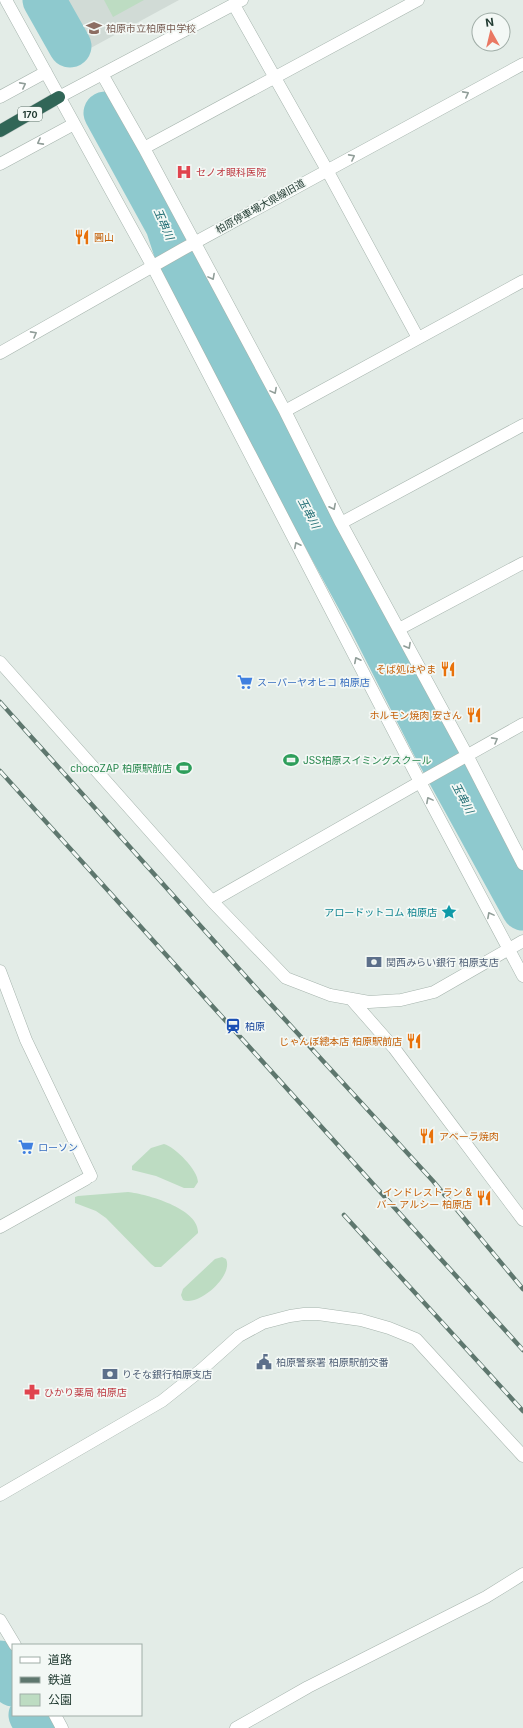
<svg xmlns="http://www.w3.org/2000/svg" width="523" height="1728" font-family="Inter,'Noto Sans JP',sans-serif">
<rect width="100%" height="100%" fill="#e3ece7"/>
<path fill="#d1dbd6" d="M45 0H179L76 56Z"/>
<path fill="#bddcc2" d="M104 0H144L113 17Z
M164 1144C175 1147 198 1170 198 1182L194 1188H184L156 1176 132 1170V1166L151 1148Z
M128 1192C147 1194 200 1209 198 1233L161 1267H155L151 1264 106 1218 96 1211 75 1203V1197L78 1196Z
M222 1257 226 1259C234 1276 198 1307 183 1300L181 1295 183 1289 215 1259Z"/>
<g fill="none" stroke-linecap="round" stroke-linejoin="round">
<path stroke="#8ec9ce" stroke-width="43" d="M44 0 70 46
M105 113 167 226 186 284 370 621 434 747 523 909
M0 1662 13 1685
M30 1715 37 1728"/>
<defs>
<path id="minor" d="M6 0 153 267 420 782 523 976
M234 5 327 170 418 338
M102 74 144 148 285 411 341 523 467 755 523 864
M0 97 46 72
M59 97 242 0
M144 148 418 0
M0 164 74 124
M0 353 183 249 523 64
M285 411 523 281
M341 523 523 425
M399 629 523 563
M0 662 212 901 286 978 330 995 369 1002 401 1000 434 992 523 941
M212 901 420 782 523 724
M0 971 26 1040 91 1176
M351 999 394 1048 523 1220
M0 1227 86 1179
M0 1495 162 1401 201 1370 239 1336 263 1323 290 1316 304 1314H318L361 1320 389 1328 416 1339 523 1456
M0 1620 15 1645
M55 1715 62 1728
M236 1728 308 1687 486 1597 523 1574"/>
<path id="highway" d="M0 131 59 97"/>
</defs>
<use href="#minor" stroke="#a6b4ad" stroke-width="13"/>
<use href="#highway" stroke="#c1c8c6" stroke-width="13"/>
<use href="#minor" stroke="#fff" stroke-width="12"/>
<use href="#highway" stroke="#316657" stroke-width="12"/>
<defs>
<path id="rail" d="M0 702 257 989 433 1181 523 1289
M0 771 523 1350
M344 1215 523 1411"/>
</defs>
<use href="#rail" stroke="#5e776e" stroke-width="4.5"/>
<use href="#rail" stroke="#f3f8f5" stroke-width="3" stroke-dasharray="9" stroke-linecap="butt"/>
</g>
<defs><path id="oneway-chevron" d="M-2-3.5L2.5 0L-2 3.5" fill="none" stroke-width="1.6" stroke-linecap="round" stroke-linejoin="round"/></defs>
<g stroke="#919e99">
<use href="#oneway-chevron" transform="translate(23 85) rotate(-28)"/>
<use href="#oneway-chevron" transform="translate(466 94) rotate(-28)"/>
<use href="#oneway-chevron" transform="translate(40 142) rotate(152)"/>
<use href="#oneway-chevron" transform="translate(352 157) rotate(-28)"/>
<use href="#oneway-chevron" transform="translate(212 277) rotate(62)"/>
<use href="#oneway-chevron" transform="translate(34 334) rotate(-29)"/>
<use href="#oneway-chevron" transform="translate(274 391) rotate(62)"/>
<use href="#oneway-chevron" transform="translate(333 507) rotate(63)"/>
<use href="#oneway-chevron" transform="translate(297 545) rotate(-117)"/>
<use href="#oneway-chevron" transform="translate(408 646) rotate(61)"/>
<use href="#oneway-chevron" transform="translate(357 660) rotate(-117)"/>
<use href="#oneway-chevron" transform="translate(495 740) rotate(-29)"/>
<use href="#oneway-chevron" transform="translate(429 800) rotate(-118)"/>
<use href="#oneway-chevron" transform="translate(490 915) rotate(-118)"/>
</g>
<defs>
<symbol id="school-bare" viewBox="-9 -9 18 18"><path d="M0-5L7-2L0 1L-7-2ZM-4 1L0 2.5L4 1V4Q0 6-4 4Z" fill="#8d6e63" stroke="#f3f8f5" stroke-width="2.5" paint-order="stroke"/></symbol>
<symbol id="hospital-bare" viewBox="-9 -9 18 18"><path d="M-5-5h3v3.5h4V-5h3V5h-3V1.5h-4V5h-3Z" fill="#e0444e" stroke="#f3f8f5" stroke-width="2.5" paint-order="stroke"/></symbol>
<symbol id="restaurant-bare" viewBox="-9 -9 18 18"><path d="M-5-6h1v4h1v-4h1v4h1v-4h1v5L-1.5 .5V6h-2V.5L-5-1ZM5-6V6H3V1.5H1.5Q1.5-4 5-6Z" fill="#e8710a" stroke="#f3f8f5" stroke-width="2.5" paint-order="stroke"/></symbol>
<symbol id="supermarket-bare" viewBox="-9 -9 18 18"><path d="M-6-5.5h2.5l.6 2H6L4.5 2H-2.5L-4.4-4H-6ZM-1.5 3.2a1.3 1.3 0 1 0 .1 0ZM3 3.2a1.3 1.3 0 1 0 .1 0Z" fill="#3f7fe0" stroke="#f3f8f5" stroke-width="2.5" paint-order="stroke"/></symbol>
<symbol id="stadium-bare" viewBox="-9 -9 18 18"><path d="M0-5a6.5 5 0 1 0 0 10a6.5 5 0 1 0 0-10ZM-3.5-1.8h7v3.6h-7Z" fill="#2e9e5b" stroke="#f3f8f5" stroke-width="2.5" paint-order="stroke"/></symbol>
<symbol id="sight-bare" viewBox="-9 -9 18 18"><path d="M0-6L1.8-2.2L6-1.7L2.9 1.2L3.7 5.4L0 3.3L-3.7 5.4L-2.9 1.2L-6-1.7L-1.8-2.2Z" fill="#0f9aa8" stroke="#f3f8f5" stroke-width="2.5" paint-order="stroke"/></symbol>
<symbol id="bank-bare" viewBox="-9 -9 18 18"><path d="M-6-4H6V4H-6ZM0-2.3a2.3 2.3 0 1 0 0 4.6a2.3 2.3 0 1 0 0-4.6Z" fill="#5c6f8a" stroke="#f3f8f5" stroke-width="2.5" paint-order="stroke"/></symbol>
<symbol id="station-bare" viewBox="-9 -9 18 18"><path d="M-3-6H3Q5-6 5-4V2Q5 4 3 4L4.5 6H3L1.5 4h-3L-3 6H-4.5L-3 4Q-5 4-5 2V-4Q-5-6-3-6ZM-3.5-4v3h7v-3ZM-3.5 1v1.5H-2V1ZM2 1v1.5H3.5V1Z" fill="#1a4fb4" stroke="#f3f8f5" stroke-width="2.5" paint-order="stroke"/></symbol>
<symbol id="civic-bare" viewBox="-9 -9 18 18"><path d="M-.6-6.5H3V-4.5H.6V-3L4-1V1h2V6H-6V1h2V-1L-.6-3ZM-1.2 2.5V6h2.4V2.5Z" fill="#5c6f8a" stroke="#f3f8f5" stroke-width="2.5" paint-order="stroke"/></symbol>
<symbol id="pharmacy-bare" viewBox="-9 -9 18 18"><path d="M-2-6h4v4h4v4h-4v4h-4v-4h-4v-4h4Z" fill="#e0444e" stroke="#f3f8f5" stroke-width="2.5" paint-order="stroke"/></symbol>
</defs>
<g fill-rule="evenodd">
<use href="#school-bare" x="83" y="17" width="22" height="22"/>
<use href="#hospital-bare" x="173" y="161" width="22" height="22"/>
<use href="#restaurant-bare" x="71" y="226" width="22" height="22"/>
<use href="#restaurant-bare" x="437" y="658" width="22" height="22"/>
<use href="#supermarket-bare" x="234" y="671" width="22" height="22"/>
<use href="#restaurant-bare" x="463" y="704" width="22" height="22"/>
<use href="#stadium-bare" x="280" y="749" width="22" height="22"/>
<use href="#stadium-bare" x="173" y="757" width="22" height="22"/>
<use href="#sight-bare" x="438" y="901" width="22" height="22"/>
<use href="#bank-bare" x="363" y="951" width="22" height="22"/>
<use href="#station-bare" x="222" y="1015" width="22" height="22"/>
<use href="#restaurant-bare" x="403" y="1030" width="22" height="22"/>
<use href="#restaurant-bare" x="416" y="1125" width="22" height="22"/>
<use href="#supermarket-bare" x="15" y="1136" width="22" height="22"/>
<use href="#restaurant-bare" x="473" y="1187" width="22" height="22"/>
<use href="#civic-bare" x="253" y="1351" width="22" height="22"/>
<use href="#bank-bare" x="99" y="1363" width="22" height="22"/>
<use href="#pharmacy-bare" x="21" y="1381" width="22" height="22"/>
</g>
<g text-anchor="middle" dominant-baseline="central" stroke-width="3.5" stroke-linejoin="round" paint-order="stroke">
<rect fill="#f3f8f5" stroke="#61746d" stroke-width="1" x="18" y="107" width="24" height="14" rx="3"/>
<g font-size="9" font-weight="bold" fill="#233c33">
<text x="30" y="114">170</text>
</g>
<g font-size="10" fill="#785e54" stroke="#f3f8f5" text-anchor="start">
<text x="106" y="28">柏原市立柏原中学校</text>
</g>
<g font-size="10" fill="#be3a42" stroke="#f3f8f5" text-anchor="start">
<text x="196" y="172">セノオ眼科医院</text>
<text x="44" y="1392">ひかり薬局 柏原店</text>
</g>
<g font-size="10" fill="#233c33" stroke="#f3f8f5">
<text transform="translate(260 206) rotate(-29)">柏原停車場大県線旧道</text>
</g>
<g font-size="10" fill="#c56008" stroke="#f3f8f5" text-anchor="end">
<text x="94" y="237" text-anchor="start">圓山</text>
<text x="436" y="669">そば処はやま</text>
<text x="462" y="715">ホルモン焼肉 安さん</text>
<text x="402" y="1041">じゃんぼ總本店 柏原駅前店</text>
<text x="439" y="1136" text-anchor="start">アベーラ焼肉</text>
<text x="472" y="1192">インドレストラン &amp;<tspan x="472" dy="12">バー アルシー 柏原店</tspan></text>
</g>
<g font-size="10" fill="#366cbe" stroke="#f3f8f5" text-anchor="start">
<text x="257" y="682">スーパーヤオヒコ 柏原店</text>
<text x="38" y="1147">ローソン</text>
</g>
<g font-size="10" fill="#27864d" stroke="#f3f8f5" text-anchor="start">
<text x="303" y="760">JSS柏原スイミングスクール</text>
<text x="172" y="768" text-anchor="end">chocoZAP 柏原駅前店</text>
</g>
<g font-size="10" fill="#0d838f" stroke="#f3f8f5" text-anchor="end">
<text x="437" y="912">アロードットコム 柏原店</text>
</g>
<g font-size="10" fill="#4e5e75" stroke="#f3f8f5" text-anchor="start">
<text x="386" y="962">関西みらい銀行 柏原支店</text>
<text x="276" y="1362">柏原警察署 柏原駅前交番</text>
<text x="122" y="1374">りそな銀行柏原支店</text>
</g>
<g font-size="10" fill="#164399" stroke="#f3f8f5" text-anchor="start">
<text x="245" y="1026">柏原</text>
</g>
<g font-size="11" font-style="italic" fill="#216e74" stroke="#f3f8f5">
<text transform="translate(164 224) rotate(66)">玉串川</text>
<text transform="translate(309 513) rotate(62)">玉串川</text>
<text transform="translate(463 798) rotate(62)">玉串川</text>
</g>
</g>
<rect x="12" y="1644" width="130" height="72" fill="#f3f8f5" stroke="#a0ada7"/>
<rect x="20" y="1657" width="20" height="6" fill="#ffffff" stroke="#a0ada7"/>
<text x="48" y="1664" font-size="12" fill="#233c33">道路</text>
<rect x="20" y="1677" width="20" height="6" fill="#5e776e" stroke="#a0ada7"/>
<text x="48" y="1684" font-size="12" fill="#233c33">鉄道</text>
<rect x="20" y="1694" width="20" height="12" fill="#bddcc2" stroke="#a0ada7"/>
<text x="48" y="1704" font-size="12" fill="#233c33">公園</text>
<g transform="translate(491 32) rotate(352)"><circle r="19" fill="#f3f8f5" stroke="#a0ada7"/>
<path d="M0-3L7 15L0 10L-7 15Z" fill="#ea7863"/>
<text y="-6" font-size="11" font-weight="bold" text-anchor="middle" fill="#233c33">N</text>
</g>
</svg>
